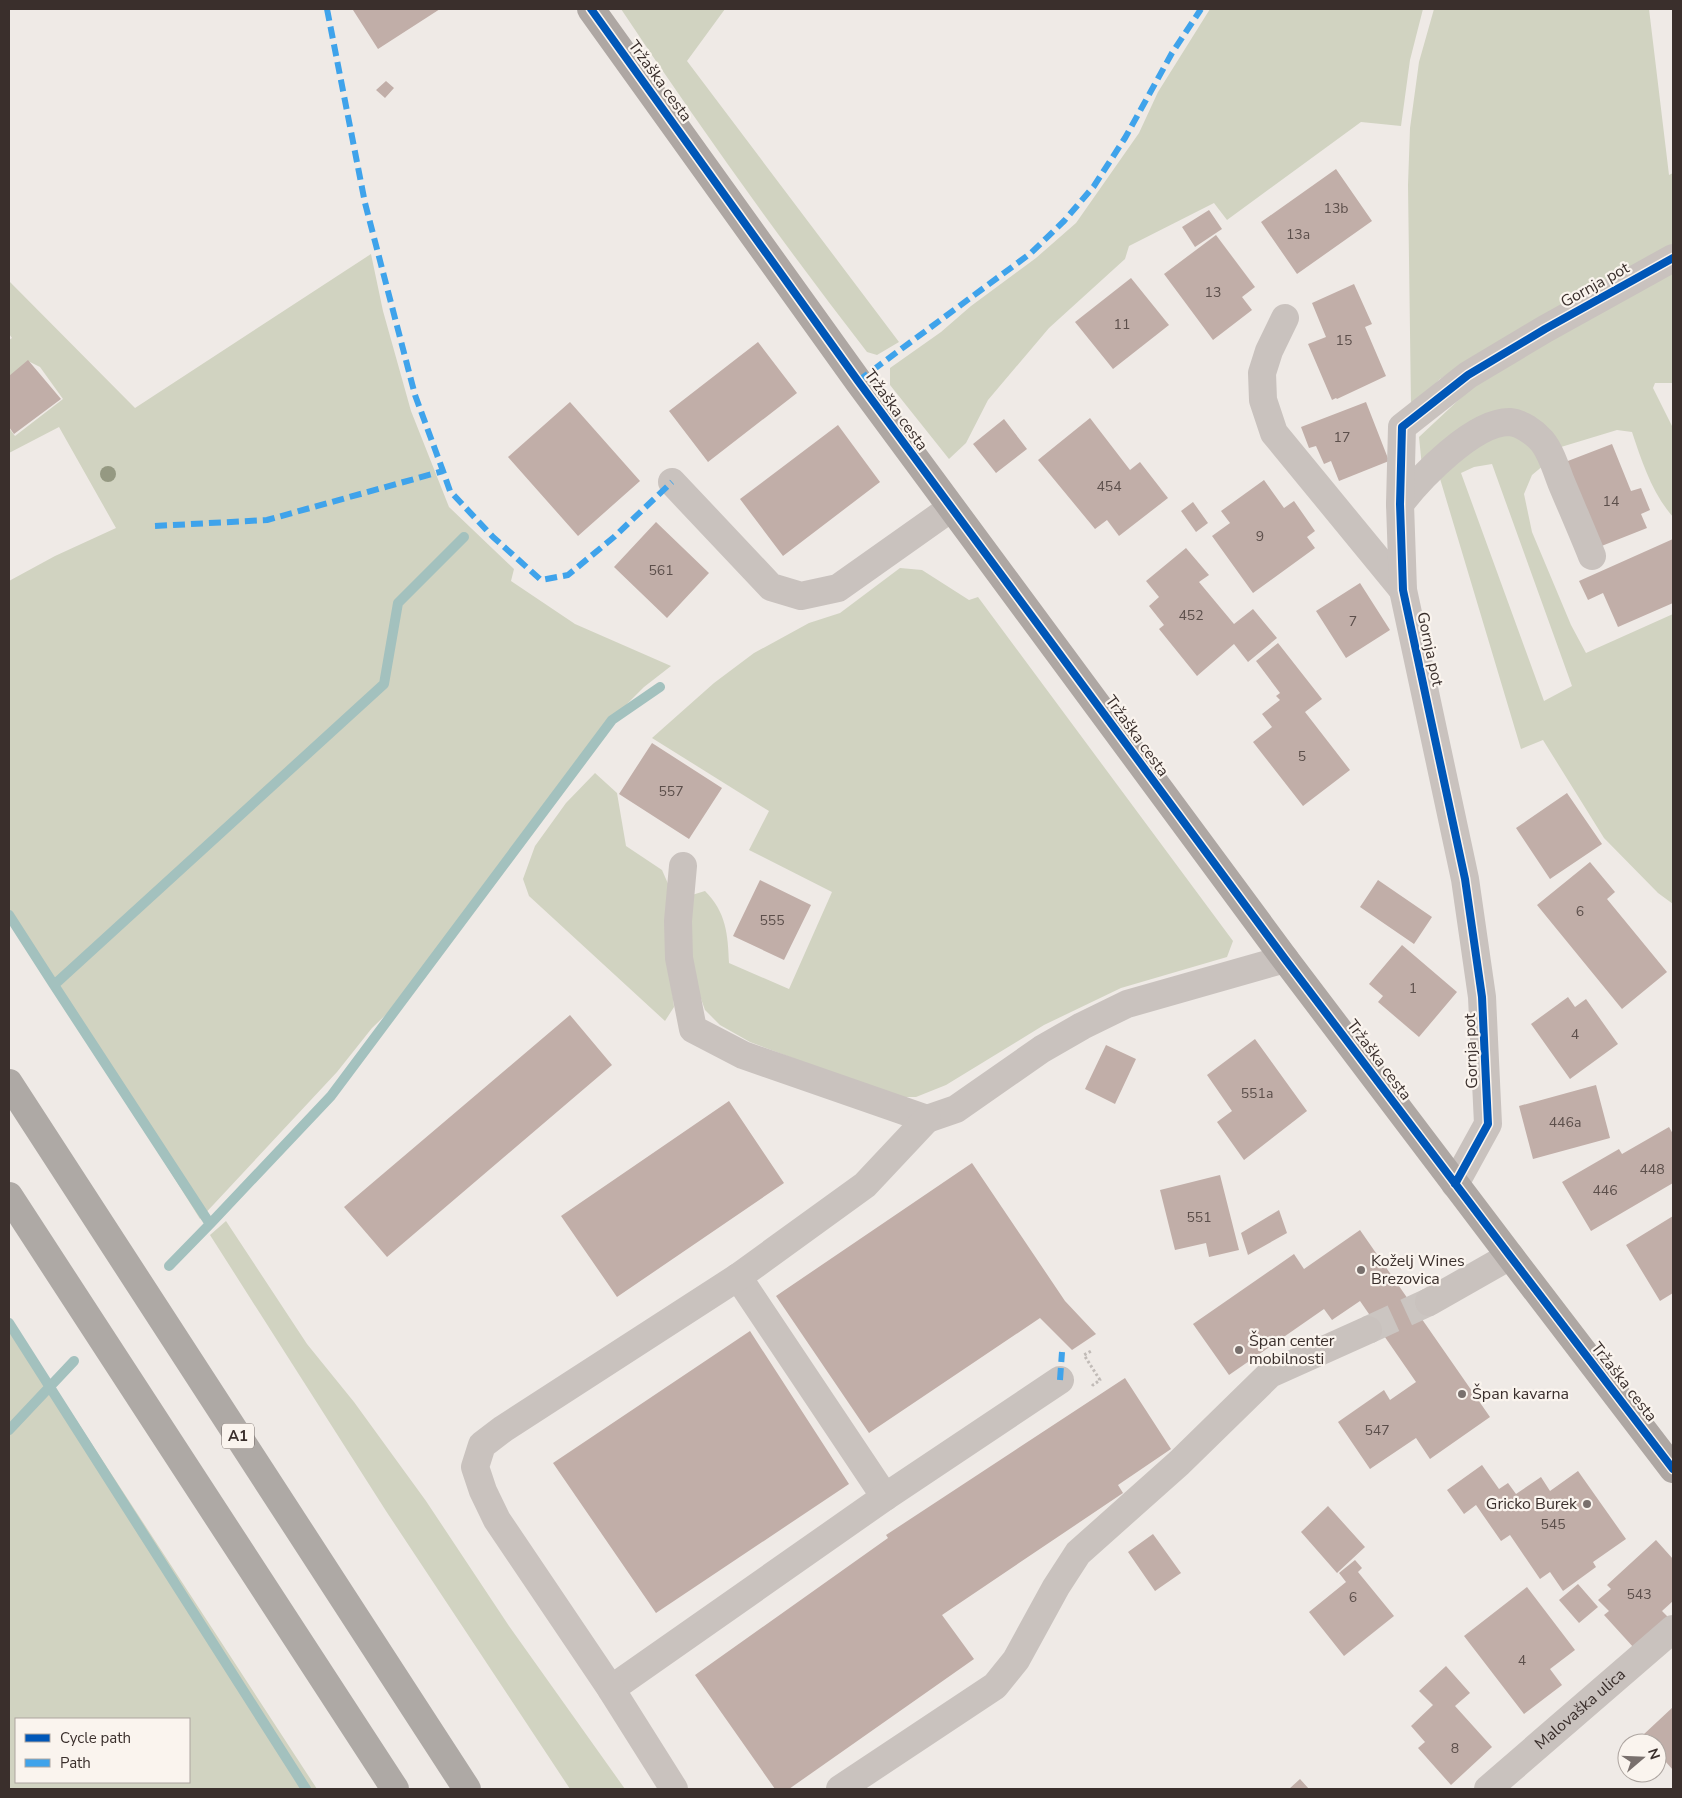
<svg xmlns="http://www.w3.org/2000/svg" width="1682" height="1798" font-family="'Nunito Sans',sans-serif">
<rect width="100%" height="100%" fill="#efeae6"/>
<path fill="#d1d3c1" fill-rule="evenodd" d="M621 9H725L687 61 899 342 877 355 867 352C781 241 699 126 621 9Z
M1210 9H1423L1410 60 1401 126 1361 122 1227 220 1214 203 1129 246 1125 259 1049 328 988 400 966 443 949 459 890 385V368L941 332 971 306 1036 258 1076 223 1139 133 1158 92Z
M1434 9H1649L1669 175 1673 173V247L1586 294 1440 379 1411 406 1408 185 1410 128 1419 62Z
M371 254 383 311 411 411 449 507 514 569 511 581 575 624 671 666 644 687 617 714 578 758 497 867 439 951 397 1004 372 1028 337 1072 200 1219 9 914V581L55 556 116 528 59 427 9 453V428L15 436 63 399 40 367 28 361 9 377V340L12 338 9 334V281L135 408Z
M1673 267V383H1655L1653 388 1673 428V517C1652 493 1642 462 1632 432L1617 430 1561 447 1522 416 1422 467 1419 437 1496 365Z
M1520 428 1544 465 1532 475 1524 494 1532 532 1571 625 1586 653 1673 614V904L1658 893 1604 838 1543 740 1521 749 1438 472 1494 433ZM1492 464 1572 686 1544 701 1461 473 1474 467Z
M900 568 922 570 969 600 978 597 1233 941 1227 957 1121 988 1044 1025 946 1085 916 1097H896L750 1042 720 1025 705 1010 689 965 692 895 705 891C726 912 728 934 729 963L789 989 832 892 749 850 769 811 652 738 714 683 754 653 809 623 840 613Z
M595 773 617 793 626 846 662 870 669 886 666 932 674 1007 665 1021 529 896 523 879 535 846 566 803Z
M226 1221 307 1344 354 1402 426 1501 509 1626 625 1789H570L386 1511 210 1235Z
M9 1317 317 1789H9ZM189 1719V1782H16V1719Z"/>
<g fill="none" stroke-linecap="round" stroke-linejoin="round">
<path stroke="#a3c1be" stroke-width="10" d="M9 915 54 985
M210 1224 331 1096 612 720 660 687
M169 1266 210 1224 54 985 384 684 398 603 464 537
M9 1323 306 1789
M9 1430 74 1361"/>
</g>
<path fill="#c1aea8" d="M356 9H440L378 49 353 10Z
M386 81 394 88 385 98 376 90Z
M1336 169 1372 221 1297 274 1261 222Z
M1209 210 1222 229 1195 247 1182 227Z
M1216 235 1255 287 1242 297 1252 310 1213 340 1164 274Z
M1131 278 1169 325 1113 369 1075 322Z
M1354 284 1372 324 1365 327 1386 376 1337 399 1336 398 1332 400 1308 344 1326 337 1312 303Z
M758 342 797 393 708 462 669 411Z
M28 360 61 399 14 434 9 427V376Z
M570 402 640 481 578 536 508 457Z
M1366 402 1389 461 1339 481 1331 461 1324 464 1316 446 1309 448 1301 427Z
M1090 418 1130 470 1140 462 1168 498 1119 536 1107 520 1095 529 1038 460Z
M1004 419 1027 449 996 473 973 444Z
M838 425 880 482 783 556 740 499Z
M1612 444 1631 491 1641 488 1650 510 1641 514 1647 528 1594 549 1560 464Z
M1264 480 1284 508 1294 501 1315 531 1307 537 1315 548 1253 593 1212 536 1230 523 1221 511Z
M1193 502 1208 523 1196 532 1181 511Z
M656 522 709 573 667 618 614 567Z
M1673 539V603L1618 627 1603 593 1588 600 1579 581Z
M1186 548 1209 575 1199 582 1234 624 1253 609 1277 638 1248 662 1234 644 1197 676 1159 629 1164 625 1149 606 1159 597 1146 581Z
M1360 583 1390 630 1346 658 1316 611Z
M1278 643 1322 699 1305 712 1350 770 1303 806 1253 742 1272 727 1262 714 1280 700 1276 696 1280 693 1256 661Z
M652 743 722 788 689 839 619 794Z
M1567 793 1602 844 1550 879 1516 828Z
M1590 862 1615 892 1607 899 1667 972 1622 1009 1537 905Z
M760 880 811 905 784 960 733 936Z
M1378 880 1432 917 1414 944 1360 907Z
M1402 945 1457 992 1419 1037 1378 1002 1383 996 1369 984Z
M1568 997 1575 1007 1586 999 1618 1044 1570 1079 1531 1024Z
M570 1015 612 1065 387 1257 344 1207Z
M1255 1039 1307 1111 1244 1160 1217 1122 1232 1111 1207 1075Z
M1106 1045 1136 1059 1115 1104 1085 1089Z
M1596 1085 1610 1138 1533 1159 1519 1106Z
M729 1101 784 1183 617 1297 561 1216Z
M1669 1127 1673 1134V1183L1591 1231 1562 1182 1619 1149 1622 1154Z
M972 1163 1065 1301 1096 1334 1072 1350 1040 1318 869 1433 776 1296Z
M1220 1175 1239 1250 1209 1257 1206 1243 1175 1250 1160 1190Z
M1279 1210 1287 1233 1248 1255 1241 1233Z
M1673 1216V1293L1660 1301 1626 1245Z
M1360 1230 1490 1417 1430 1459 1416 1438 1370 1469 1338 1422 1384 1390 1390 1400 1416 1382 1360 1301 1332 1320 1324 1309 1229 1375 1193 1324 1294 1254 1304 1269Z
M750 1331 849 1484 656 1613 553 1463Z
M1125 1378 1171 1449 1118 1485 1123 1493 942 1615 974 1659 789 1789H775L695 1675 888 1538 886 1535Z
M1482 1465 1499 1489 1508 1483 1516 1494 1541 1477 1550 1491 1578 1471 1626 1539 1593 1562 1596 1567 1563 1591 1550 1572 1540 1579 1510 1535 1501 1541 1476 1505 1464 1514 1447 1490Z
M1328 1506 1365 1547 1337 1573 1301 1532Z
M1153 1534 1181 1573 1155 1591 1128 1552Z
M1656 1540 1673 1559V1601L1662 1611 1668 1617 1634 1648 1604 1615 1609 1611 1598 1600 1611 1589 1607 1585Z
M1355 1560 1362 1568 1358 1572 1394 1616 1344 1656 1309 1612 1346 1582 1339 1573Z
M1578 1584 1598 1607 1579 1623 1559 1600Z
M1527 1587 1575 1650 1550 1669 1562 1685 1524 1714 1464 1636Z
M1446 1666 1470 1693 1455 1706 1492 1747 1451 1785 1418 1748 1425 1742 1411 1726 1433 1705 1419 1691Z
M1673 1707V1770L1657 1752V1743H1649L1643 1735Z
M1300 1779 1309 1789H1289Z"/>
<g fill="none" stroke-linecap="round" stroke-linejoin="round">
<path stroke="#cbc5c1" stroke-width="28" stroke-dasharray="28 14" stroke-linecap="butt" d="M1368 1330 1429 1302"/>
<path stroke="#c1bbb7" stroke-width="3" stroke-dasharray="2.5 2.5" stroke-linecap="butt" d="M1092 1384 1093 1385 1100 1380 1084 1355 1093 1350"/>
<g stroke="#c9c2be" stroke-width="28">
<path d="M1285 318 1269 351 1262 373 1263 400 1274 433 1403 590"/>
<path d="M672 482 771 587 801 596 838 588 951 508"/>
<path d="M1400 504C1420 478 1474 421 1510 422 1521 423 1534 432 1542 441 1551 452 1556 469 1561 482 1571 506 1582 531 1592 556"/>
<path d="M683 866 678 921 679 958 693 1029 743 1055 927 1119 956 1109 1042 1049 1082 1026 1127 1004 1285 959"/>
<path d="M1455 1184 1488 1124 1482 997 1465 879 1403 590 1400 504 1402 427 1468 375 1545 329 1673 258"/>
<path d="M738 1277 885 1497"/>
<path d="M1429 1302 1510 1256"/>
<path d="M611 1689 885 1497 1060 1380"/>
<path d="M674 1789 611 1689 497 1520 483 1491 475 1467 482 1445 503 1429 738 1277 865 1185 927 1119"/>
<path d="M840 1789 995 1686 1016 1660 1056 1587 1078 1553 1179 1463 1270 1374 1368 1330"/>
<path id="s1" d="M1488 1789 1673 1629"/>
</g>
<path stroke="#aea7a3" stroke-width="28" d="M591 9 858 381 1285 959 1510 1256 1673 1469"/>
<path stroke="#aea9a5" stroke-width="28" d="M9 1083 467 1789
M9 1196 395 1789"/>
<path stroke="#3fa3eb" stroke-width="6" stroke-dasharray="12 6" stroke-linecap="butt" d="M327 9 365 203 415 395 443 471 450 491 493 537 541 580 568 575 614 537 672 482
M858 381 1031 253 1064 221 1094 186 1125 138 1172 53 1201 9
M155 526 267 520 443 471
M1060 1380 1062 1352"/>
<defs>
<path id="cycleway" d="M591 9 858 381 1285 959 1510 1256 1673 1469
M1455 1184 1488 1124 1482 997 1465 879 1403 590 1400 504 1402 427 1468 375 1545 329 1673 258"/>
</defs>
<use href="#cycleway" stroke="#faf4ee" stroke-width="11"/>
<use href="#cycleway" stroke="#0057b8" stroke-width="8"/>
</g>
<circle fill="#959982" cx="108" cy="474" r="8"/>
<g fill="#79706d" stroke="#faf4ee" stroke-width="2">
<circle cx="1361" cy="1270" r="5"/>
<circle cx="1239" cy="1350" r="5"/>
<circle cx="1462" cy="1394" r="5"/>
<circle cx="1587" cy="1504" r="5"/>
</g>
<g text-anchor="middle" dominant-baseline="central" stroke-width="4.5" stroke-linejoin="round" paint-order="stroke">
<g font-size="14" fill="#5c4f4b">
<text x="1336" y="208">13b</text>
<text x="1298" y="234">13a</text>
<text x="1213" y="292">13</text>
<text x="1122" y="324">11</text>
<text x="1344" y="340">15</text>
<text x="1342" y="437">17</text>
<text x="1109" y="486">454</text>
<text x="1611" y="501">14</text>
<text x="1260" y="536">9</text>
<text x="661" y="570">561</text>
<text x="1191" y="615">452</text>
<text x="1353" y="621">7</text>
<text x="1302" y="756">5</text>
<text x="671" y="791">557</text>
<text x="1580" y="911">6</text>
<text x="772" y="920">555</text>
<text x="1413" y="988">1</text>
<text x="1575" y="1034">4</text>
<text x="1257" y="1093">551a</text>
<text x="1565" y="1122">446a</text>
<text x="1652" y="1169">448</text>
<text x="1605" y="1190">446</text>
<text x="1199" y="1217">551</text>
<text x="1377" y="1430">547</text>
<text x="1553" y="1524">545</text>
<text x="1639" y="1594">543</text>
<text x="1353" y="1597">6</text>
<text x="1522" y="1660">4</text>
<text x="1455" y="1748">8</text>
</g>
<rect fill="#faf4ee" stroke="#746a66" stroke-width="1" x="222" y="1423.5" width="32" height="25" rx="4"/>
<g font-size="15" font-weight="bold" fill="#3a2f2c">
<text x="238" y="1436">A1</text>
</g>
<g font-size="16" fill="#3a2f2c" stroke="#faf4ee">
<text transform="translate(660 81) rotate(54)">Tržaška cesta</text>
<text transform="translate(1595 285) rotate(-29)">Gornja pot</text>
<text transform="translate(896 410) rotate(54)">Tržaška cesta</text>
<text transform="translate(1430 649) rotate(78)">Gornja pot</text>
<text transform="translate(1137 736) rotate(54)">Tržaška cesta</text>
<text transform="translate(1471 1051) rotate(-92)">Gornja pot</text>
<text transform="translate(1379 1060) rotate(53)">Tržaška cesta</text>
<text transform="translate(1624 1382) rotate(52)">Tržaška cesta</text>
<text stroke="none"><textPath href="#s1" startOffset="122">Malovaška ulica</textPath></text>
</g>
<g font-size="16" fill="#3a2f2c" stroke="#faf4ee" text-anchor="start">
<text x="1371" y="1261">Koželj Wines<tspan x="1371" dy="18">Brezovica</tspan></text>
<text x="1249" y="1341">Špan center<tspan x="1249" dy="18">mobilnosti</tspan></text>
<text x="1472" y="1394">Špan kavarna</text>
<text x="1577" y="1504" text-anchor="end">Gricko Burek</text>
</g>
</g>
<rect width="1682" height="1798" fill="none" stroke="#3a2f2c" stroke-width="20"/>
<rect x="15" y="1718" width="175" height="65" fill="#faf4ee" stroke="#ada5a0"/>
<rect x="25" y="1734" width="25" height="8" fill="#0057b8" stroke="#ada5a0"/>
<text x="60" y="1743" font-size="15" fill="#3a2f2c">Cycle path</text>
<rect x="25" y="1759" width="25" height="8" fill="#3fa3eb" stroke="#ada5a0"/>
<text x="60" y="1768" font-size="15" fill="#3a2f2c">Path</text>
<g transform="translate(1642 1758) rotate(71)"><circle r="24" fill="#faf4ee" stroke="#ada5a0"/>
<path d="M0-4L9 19L0 12L-9 19Z" fill="#79706d"/>
<text y="-8" font-size="14" font-weight="bold" text-anchor="middle" fill="#3a2f2c">N</text>
</g>
</svg>
